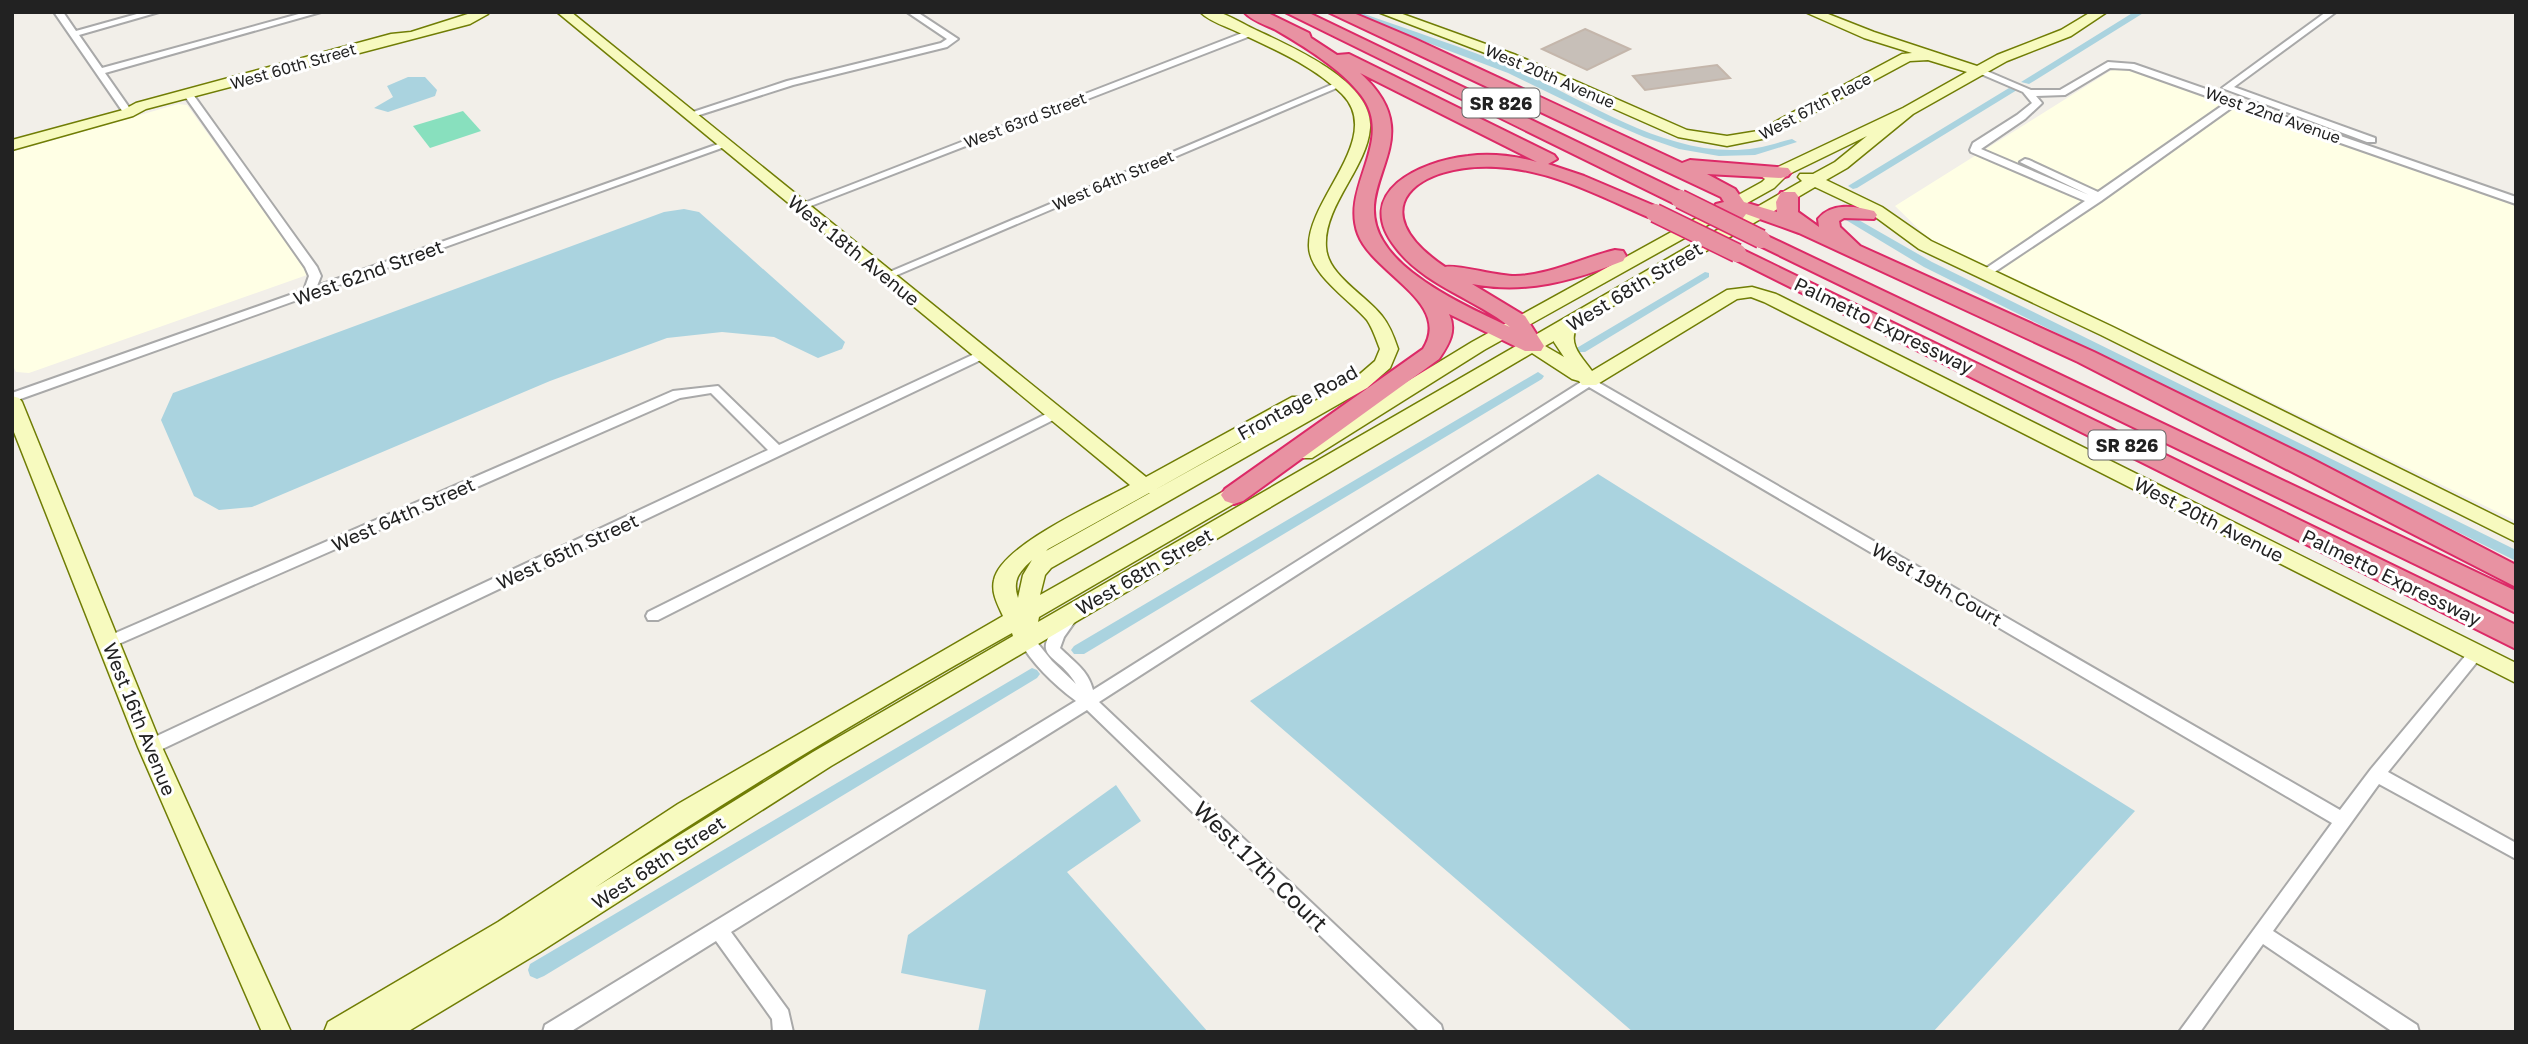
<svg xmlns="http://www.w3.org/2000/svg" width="2528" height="1044" font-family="'Golos Text',sans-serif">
<rect width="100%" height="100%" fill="#f2efe9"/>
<path fill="#ffffe5" d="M2115 68H2130L2516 206V521L2136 336 1947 249 1927 237 1895 206Z
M178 104 187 105 307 271V275L29 373 16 372 12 364V152Z"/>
<path fill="#88e0be" d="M463 111 481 131 430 148 413 126Z"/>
<path fill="#aad3df" d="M408 77H425L437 90 435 96 388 112 374 108 393 97 387 86Z
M684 209 699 212 845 342 842 349 818 358 774 337 722 332 667 338 550 381 252 507 219 510 194 496 161 420 173 393 664 212Z
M1598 474 2135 811 1933 1032H1633L1250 701Z
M1116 785 1141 821 1067 872 1208 1032H978L986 990 901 973 908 935Z"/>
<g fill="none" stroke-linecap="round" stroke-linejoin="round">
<path fill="#aad3df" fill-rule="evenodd" d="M1346 12H1359C1411 31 1464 47 1515 69 1588 101 1673 162 1756 148 1768 146 1780 142 1792 139L1797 142 1755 155 1719 156 1679 149 1644 137 1609 122 1508 73Z
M2134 12H2145L2029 84 2021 82Z
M2009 88 2017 90 1857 188 1853 189 1848 186Z
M1850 215 1932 262 2516 550V561L1924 267 1846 220V216Z
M1705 272 1709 273V277L1585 352H1577L1575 349Z
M1538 372 1544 376 1542 379 1084 654H1074L1071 650 1074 646Z
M1032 668 1037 670 1040 674 1037 678 544 976 537 979 530 976 528 970 530 964Z"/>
</g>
<path fill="#c7bfb8" stroke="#c4b6ab" stroke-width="2" d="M1585 29 1630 49 1587 70 1542 49Z
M1717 65 1730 78 1645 90 1633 76Z"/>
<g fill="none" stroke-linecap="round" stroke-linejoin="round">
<defs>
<path id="street" d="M54 12H63L76 31 144 12H159L79 35 102 68 306 12H321L105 73 133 113 128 116 125 115Z
M907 12H917L958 39 947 47 793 85 693 117 684 115 787 81 941 43 947 39Z
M2326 12H2336L2234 87 2375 138V142H2367L2222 88Z
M1250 30 1255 33 1253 35 803 209H795L794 207Z
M2108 62 2134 64 2516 197V204L2234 106 2101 201 1990 275H1982V271L2085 201 1971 152 1970 150 1973 143 2017 115 2032 103 2023 92 1974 71 1982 69 2031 90H2060ZM2110 68 2130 69 2226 103 2098 192 2029 160 2025 159 2020 162 2089 195 1981 149 2025 119 2040 105 2042 103 2036 96 2065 95Z
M1338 82 1346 84 890 278H882L880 276Z
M186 93H192L317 267 321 276 317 286 721 143 730 145 12 402V393L304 290 309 276 305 267 184 95Z
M983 350 989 354 987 357 156 752 150 754 144 752 142 747 144 742 768 450 711 393 680 398 114 646H104L101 642 104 638 673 391 718 386 779 445Z
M1589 377 2340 810 2371 769 2471 649H2481L2484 653 2481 657 2388 772 2516 843V859L2379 784 2273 931 2417 1025 2419 1032H2393L2263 944 2200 1032H2179L2332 823 1589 387 1099 702 1441 1025 1443 1032H1420L1087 710 731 932 788 1010 793 1032H773L772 1019 716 941 570 1032H543L545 1025 1076 701C1053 684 1032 663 1018 639L1021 635H1031L1052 661 1076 684C1056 650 1026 660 1064 616H1074L1076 620 1064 637 1060 648C1074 662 1088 670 1093 690Z
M1056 409 1062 413 1061 416 658 620H648L646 616 648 612Z"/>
<path id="secondary" d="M474 12 488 14 470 24 146 109 133 116 12 150V140L123 110 136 103 391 34 411 32Z
M557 12H571L1146 477 1292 397H1306L1309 401 1306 405 1153 491 1353 380 1375 361 1380 349C1376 339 1373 329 1367 320 1350 300 1309 274 1309 246 1308 198 1385 137 1342 94 1315 67 1276 50 1242 34 1228 27 1210 22 1200 12 1205 12 1210 12 1216 12 1228 14 1243 24 1254 29 1289 46 1374 81 1370 128 1367 168 1323 206 1326 247 1327 275 1366 295 1382 316 1390 326 1394 337 1398 349L1390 368 1367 388 1051 568 1045 575 1040 595 1240 482H1254L1257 487 1254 492 1039 617 1038 622 1802 181 1798 177 1800 174H1813L1835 162 1867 136 1787 175 1774 188 1484 350 1312 458H1298L1295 453 1298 448 1472 342 1762 182 1765 179 1760 175 1762 172 1776 168 1903 108 1967 72 1928 60 1910 61 1767 138 1727 146 1678 137 1506 61 1378 12H1397L1516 55 1687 130 1727 136 1758 131 1902 54 1912 53 1864 38 1805 12H1823L1874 32 1977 66 1997 55 2061 30 2091 12H2107L2071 36 2007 61 1913 114 1847 168 1826 180 1882 207 1931 241 2113 327 2516 526V542L2101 335 1919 249 1870 213 1815 187 1577 327C1567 344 1582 357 1592 371L1727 290 1752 287 1776 294 2516 663V683L1764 302 1751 297 1737 299 1596 385H1582L1579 381 1572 379 1532 353 831 766 540 952 407 1032H324L328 1022 498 922 678 804 1003 616C998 605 991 593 994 580 1001 545 1098 503 1130 485ZM1554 341V342L1564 357 1545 346ZM1149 493H1150L1046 551 1048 549ZM1032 560 1023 575 1018 598C1012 580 1019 572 1032 560ZM1012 633 1013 636 813 752 596 887C731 796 870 713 1012 633Z
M12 396 19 398 22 402 162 747 291 1032H262L138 747 12 427Z"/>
<path id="highway" d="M1244 12H1266L1309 33 1311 38 1337 55 1349 54 1554 155 1557 159 1548 164 1584 176 1662 209 1665 213 1662 217H1648C1600 196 1549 169 1496 167 1419 163 1358 208 1445 267 1457 264 1495 276 1515 276 1551 275 1581 258 1615 250L1623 251 1626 256 1623 261C1573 281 1526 294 1472 284L1525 316 1544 346 1541 351H1525L1449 314C1457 331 1449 344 1439 359L1243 501 1234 504 1225 501 1221 495 1225 489 1423 349C1453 302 1373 274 1358 234 1340 186 1396 141 1361 95 1341 69 1305 47 1276 30 1266 25 1252 21 1244 12ZM1360 73 1537 162C1515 156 1491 153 1468 156 1421 161 1351 192 1396 248 1424 285 1475 299 1510 327 1471 309 1405 279 1383 241 1347 182 1435 140 1360 73Z
M1285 12H1307L1687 195 1690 199 1687 203H1673Z
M1328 12H1351L1415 39 1682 163 1690 160 1788 168 1791 172 1788 176 1781 178 1707 174 1735 189 1744 202 1777 212 1776 202 1781 192H1795L1798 196V212L1819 227 1818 219C1831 202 1855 206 1874 211L1877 215 1874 219 1844 218 1839 221 1840 227 1860 246 2094 352 2310 458 2516 565V587L2078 362 1799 233 1746 214 1740 222H1726L1723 218 1724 214 1716 212 1713 208 1716 204 1724 202 1721 197Z
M1761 233 2516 591V613L1754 243 1751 239 1754 235Z
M1737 247 2516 625V649L1730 257 1726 253 1730 249Z"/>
</defs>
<use href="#street" stroke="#a9a9a9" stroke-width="4"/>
<use href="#secondary" stroke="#707d05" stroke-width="3"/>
<use href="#highway" stroke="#dc2a67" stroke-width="4"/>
<use href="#street" fill="#fff" fill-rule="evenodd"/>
<use href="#secondary" fill="#f7fabf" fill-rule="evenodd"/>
<use href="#highway" fill="#e892a2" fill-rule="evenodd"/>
<defs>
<path id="highway-bridge" d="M1680 199 1761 239
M1655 213 1737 253"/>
</defs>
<use href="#highway-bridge" stroke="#dc2a67" stroke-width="21" stroke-linecap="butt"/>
<use href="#highway-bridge" stroke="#e892a2" stroke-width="18"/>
</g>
<g text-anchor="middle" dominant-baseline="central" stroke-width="6" stroke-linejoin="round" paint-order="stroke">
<g font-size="16" fill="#222" stroke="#fff">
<text transform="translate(293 66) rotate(-16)">West 60th Street</text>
<text transform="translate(1550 76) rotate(23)">West 20th Avenue</text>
<text transform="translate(1815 106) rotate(-28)">West 67th Place</text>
<text transform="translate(2273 115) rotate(19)">West 22nd Avenue</text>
<text transform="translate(1025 120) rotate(-21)">West 63rd Street</text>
<text transform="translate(1113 180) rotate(-23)">West 64th Street</text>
</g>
<g fill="#fff" stroke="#646464" stroke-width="2">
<rect x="1462.5" y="88.5" width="77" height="29" rx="5"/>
<rect x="2088.5" y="430.5" width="77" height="29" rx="5"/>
</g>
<g font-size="18" font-weight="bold" fill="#222">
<text x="1501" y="103">SR 826</text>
<text x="2127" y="445">SR 826</text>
</g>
<g font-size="19" fill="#222" stroke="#fff">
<text transform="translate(854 250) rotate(39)">West 18th Avenue</text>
<text transform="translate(368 272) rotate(-20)">West 62nd Street</text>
<text transform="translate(1634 286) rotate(-31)">West 68th Street</text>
<text transform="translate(1884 325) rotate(26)">Palmetto Expressway</text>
<text transform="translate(1297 402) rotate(-29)">Frontage Road</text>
<text transform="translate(403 514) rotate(-24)">West 64th Street</text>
<text transform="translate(2209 519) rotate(27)">West 20th Avenue</text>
<text transform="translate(567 551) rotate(-25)">West 65th Street</text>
<text transform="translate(1144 571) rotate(-30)">West 68th Street</text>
<text transform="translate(2392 577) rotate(26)">Palmetto Expressway</text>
<text transform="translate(1937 584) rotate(30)">West 19th Court</text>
<text transform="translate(140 719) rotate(68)">West 16th Avenue</text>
<text transform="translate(658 862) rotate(-33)">West 68th Street</text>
</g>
<g font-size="23" fill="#222" stroke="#fff">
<text transform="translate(1261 866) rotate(44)">West 17th Court</text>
</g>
</g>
<rect width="2528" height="1044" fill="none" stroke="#222222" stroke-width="28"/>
</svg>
